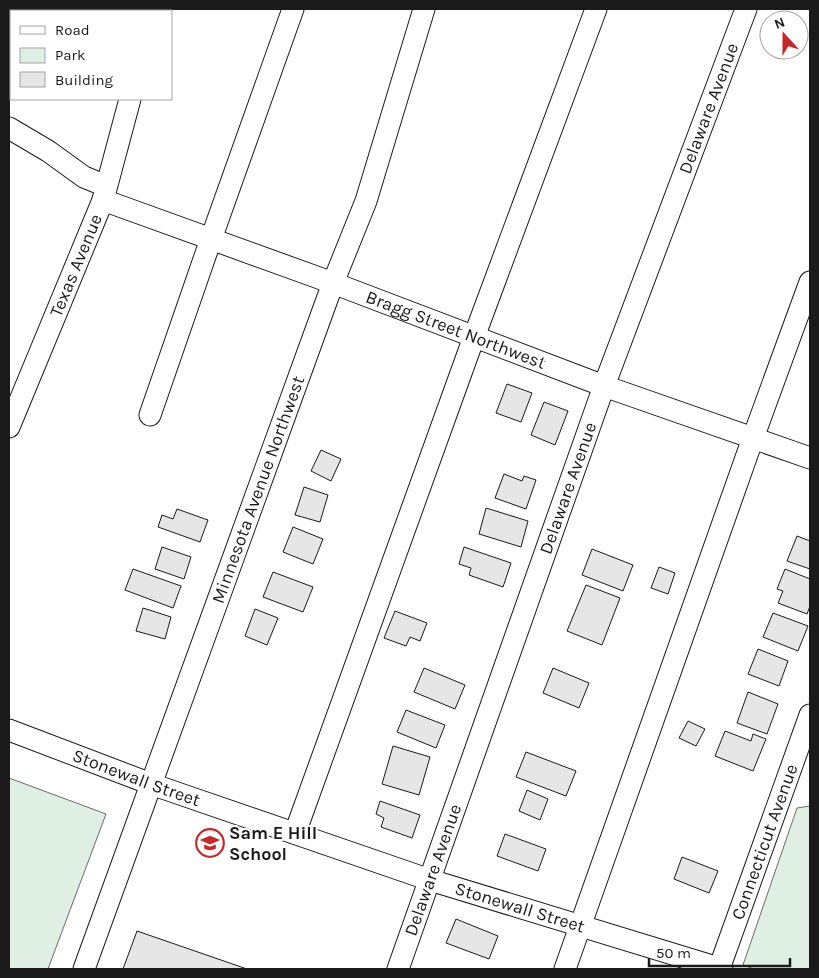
<svg xmlns="http://www.w3.org/2000/svg" width="819" height="978" font-family="Karla,sans-serif">
<rect width="100%" height="100%" fill="#fff"/>
<path fill="#e0efe3" stroke="#6a6a6a" d="M9 778 106 814 48 969H9Z
M810 806V969H754L743 965 797 808Z"/>
<path fill="#e6e6e6" stroke="#1a1a1a" d="M507 384 532 393 521 422 496 413Z
M544 402 568 411 555 445 531 435Z
M321 450 341 459 331 481 311 471Z
M504 474 522 481 524 476 536 480 526 509 495 498Z
M304 487 328 495 320 522 295 515Z
M486 508 528 521 521 547 479 534Z
M177 509 208 520 200 542 158 527 162 515 173 519Z
M293 527 323 539 313 564 283 552Z
M797 536 810 541V569L787 561Z
M162 547 191 557 184 579 155 569Z
M464 547 511 563 503 587 469 575 471 568 459 564Z
M592 549 633 565 623 591 582 575Z
M659 567 675 573 668 594 651 588Z
M133 569 181 586 173 608 125 590Z
M785 569 810 579V606L807 614 778 603 783 591 777 589Z
M273 572 313 587 303 612 263 597Z
M586 585 620 598 602 645 567 631Z
M143 608 171 617 165 639 136 631Z
M255 609 278 618 267 645 245 636Z
M395 611 427 623 420 641 410 637 406 646 384 638Z
M773 613 808 626 798 651 763 637Z
M758 649 788 661 779 686 748 674Z
M424 668 465 685 455 709 414 692Z
M553 668 589 683 579 708 543 693Z
M748 692 778 704 767 734 737 723Z
M406 710 445 725 436 748 397 732Z
M688 721 705 729 696 746 679 738Z
M725 731 751 741 753 734 766 739 753 771 715 756Z
M393 746 430 757 419 795 382 784Z
M526 752 576 771 566 796 516 777Z
M527 790 548 799 540 820 519 811Z
M380 801 420 815 412 838 381 827 384 818 376 814Z
M505 834 546 849 538 871 497 856Z
M682 857 718 871 709 893 674 879Z
M456 919 498 936 489 959 446 943Z
M137 931 247 969H123Z"/>
<g fill="none" stroke-linecap="round" stroke-linejoin="round">
<defs>
<g id="minor">
<path d="M18 11V9"/>
<path d="M154 11V9"/>
<path d="M9 63 11 56"/>
<path d="M9 128 48 151 84 177 106 186"/>
<path id="s1" d="M103 200 333 283 604 386 810 458"/>
<path d="M150 415 211 239 293 9"/>
<path id="s2" d="M9 427 103 200 130 99"/>
<path id="s3" d="M9 730 151 784 430 880 722 969"/>
<path d="M295 833 474 337 596 9"/>
<path id="s4" d="M84 969 333 283 366 201 424 9"/>
<path id="s5" d="M398 969 604 386 746 9"/>
<path d="M565 969 753 438 810 282"/>
<path id="s6" d="M719 969 810 715"/>
</g>
</defs>
<use href="#minor" stroke="#1a1a1a" stroke-width="23"/>
<use href="#minor" stroke="#fff" stroke-width="21"/>
</g>
<defs>
<symbol id="school-ring" viewBox="-11 -11 22 22"><circle r="9.5" fill="#fff" stroke="#c62828" stroke-width="1.5"/><path d="M0-5L7-2L0 1L-7-2ZM-4 1L0 2.5L4 1V4Q0 6-4 4Z" fill="#c62828"/></symbol>
</defs>
<g fill-rule="evenodd">
<use href="#school-ring" x="194" y="827" width="32" height="32"/>
</g>
<g text-anchor="middle" dominant-baseline="central" stroke-width="4" stroke-linejoin="round" paint-order="stroke">
<g font-size="18" fill="#1a1a1a" stroke="#fff">
<text stroke="none"><textPath href="#s5" startOffset="915">Delaware Avenue</textPath></text>
<text stroke="none"><textPath href="#s2" startOffset="175">Texas Avenue</textPath></text>
<text stroke="none"><textPath href="#s1" startOffset="376">Bragg Street Northwest</textPath></text>
<text stroke="none"><textPath href="#s5" startOffset="510">Delaware Avenue</textPath></text>
<text stroke="none"><textPath href="#s4" startOffset="510">Minnesota Avenue Northwest</textPath></text>
<text stroke="none"><textPath href="#s3" startOffset="136">Stonewall Street</textPath></text>
<text stroke="none"><textPath href="#s6" startOffset="135">Connecticut Avenue</textPath></text>
<text stroke="none"><textPath href="#s5" startOffset="105">Delaware Avenue</textPath></text>
<text stroke="none"><textPath href="#s3" startOffset="541">Stonewall Street</textPath></text>
</g>
<g font-size="18" font-weight="bold" fill="#1a1a1a" stroke="#fff" text-anchor="start">
<text x="229" y="833">Sam E Hill<tspan x="229" dy="21">School</tspan></text>
</g>
</g>
<rect width="819" height="978" fill="none" stroke="#1a1a1a" stroke-width="20"/>
<rect x="10" y="10" width="162" height="90" fill="#ffffff" stroke="#a3a3a3"/>
<rect x="20" y="26" width="25" height="8" fill="#ffffff" stroke="#a3a3a3"/>
<text x="55" y="35" font-size="15" fill="#1a1a1a">Road</text>
<rect x="20" y="48" width="25" height="15" fill="#e0efe3" stroke="#a3a3a3"/>
<text x="55" y="60" font-size="15" fill="#1a1a1a">Park</text>
<rect x="20" y="72" width="25" height="15" fill="#e6e6e6" stroke="#a3a3a3"/>
<text x="55" y="85" font-size="15" fill="#1a1a1a">Building</text>
<g transform="translate(784 35) rotate(339)"><circle r="24" fill="#ffffff" stroke="#a3a3a3"/>
<path d="M0-4L9 19L0 12L-9 19Z" fill="#c62828"/>
<text y="-8" font-size="14" font-weight="bold" text-anchor="middle" fill="#1a1a1a">N</text>
</g>
<path d="M649 958v8h141v-8" fill="none" stroke="#1a1a1a" stroke-width="2.5"/>
<text x="656" y="958" font-size="15" fill="#1a1a1a" stroke="#ffffff" stroke-width="4" paint-order="stroke">50 m</text>
</svg>
